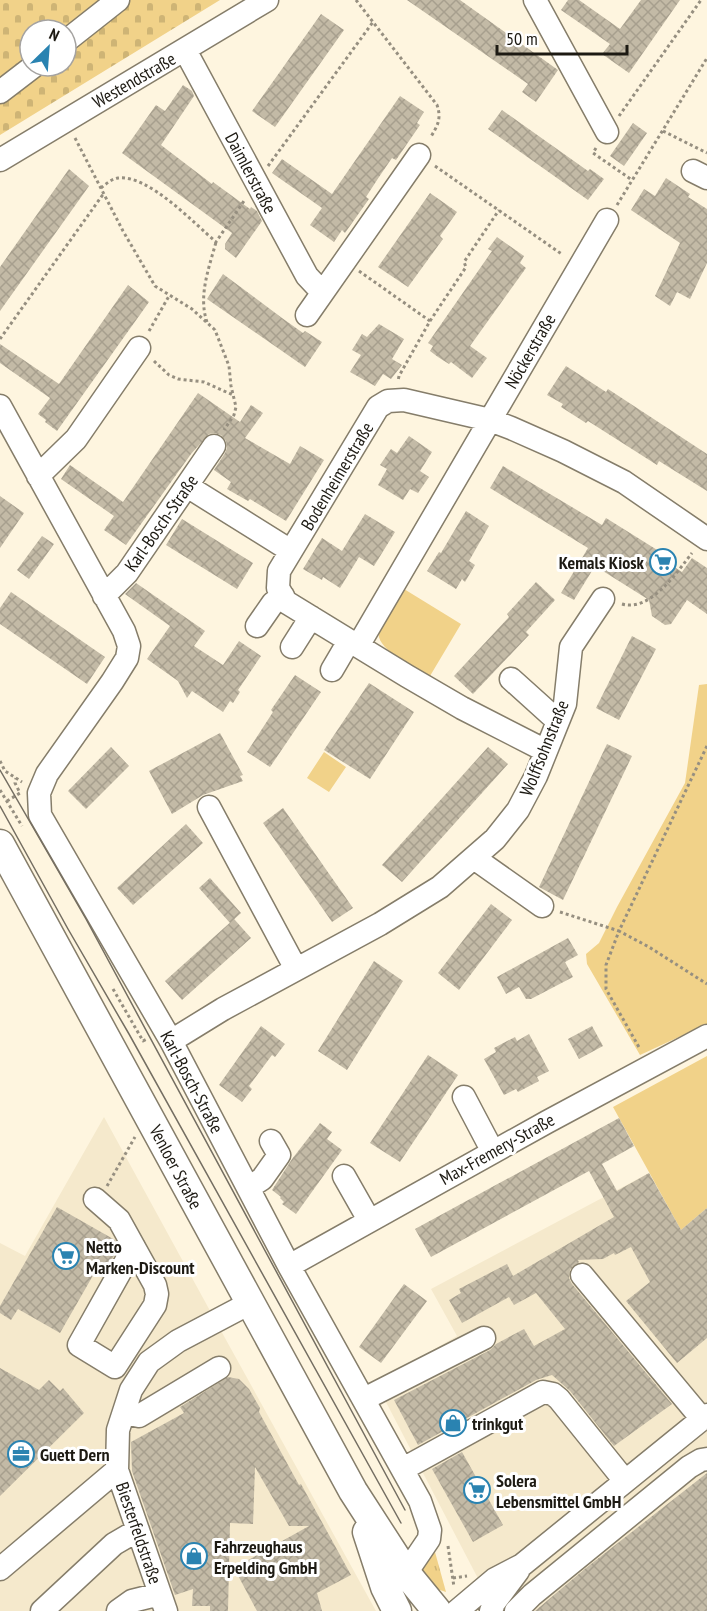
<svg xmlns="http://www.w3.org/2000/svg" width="707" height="1611" font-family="'PT Sans Narrow',sans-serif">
<defs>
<pattern id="grass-tufts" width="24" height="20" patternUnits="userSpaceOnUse" patternTransform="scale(1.5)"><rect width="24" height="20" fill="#f1d289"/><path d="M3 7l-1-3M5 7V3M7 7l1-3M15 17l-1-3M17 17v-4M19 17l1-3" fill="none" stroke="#ceb475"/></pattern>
<pattern id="cemetery-stones" width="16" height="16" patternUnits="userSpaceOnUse" patternTransform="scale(1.5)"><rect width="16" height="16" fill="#f1d289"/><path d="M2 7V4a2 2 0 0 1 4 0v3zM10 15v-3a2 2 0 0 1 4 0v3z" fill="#ceb475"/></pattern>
<pattern id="building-cross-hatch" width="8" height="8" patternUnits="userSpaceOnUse" patternTransform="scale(1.5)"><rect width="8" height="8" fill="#c3baa6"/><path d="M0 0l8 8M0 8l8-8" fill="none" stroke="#a79f8e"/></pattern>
</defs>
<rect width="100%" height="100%" fill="#fef5df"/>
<path fill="#f5e9cc" d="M104 1117 220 1329 376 1611H0V1243L25 1256Z
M649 1173 681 1229 707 1208V1611H495L376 1383 457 1336 431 1289Z"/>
<path fill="url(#grass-tufts)" d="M435 1552 446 1592 434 1588 420 1568 425 1559Z"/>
<path fill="url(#cemetery-stones)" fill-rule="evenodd" d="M0 0H220L0 135ZM30 30H66V66H30Z"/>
<path fill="#f1d289" d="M404 589 461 624 430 676C416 668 374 649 379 631 383 618 397 601 404 589Z
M707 684V1024L640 1055 587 964 586 954 599 943 617 907 685 783 699 685Z
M324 752 346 767 329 792 307 778Z
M707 1056V1208L681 1230 613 1107Z"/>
<path fill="url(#building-cross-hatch)" d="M407 0H460L558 70 536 102 522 92 528 84Z
M568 0H579L620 29 641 0H680L629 73 602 54 610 44 561 10Z
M321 14 344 30 275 127 252 111Z
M183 85 192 91 194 96 161 145 212 184 213 182 250 209 251 207 257 211 262 221 236 258 225 249V244L232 233 122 153 156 105 165 111Z
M400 96 424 112 417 123 420 125 396 160 392 158 379 177 366 197 369 199 345 233 342 230 334 242 310 225 322 208 272 173 282 159 332 194Z
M502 110 588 171 590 169 604 179 588 200 488 129Z
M633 123 647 133 624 166 610 156Z
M69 169 89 186 0 311V267Z
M666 178 690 194 688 197 707 209V263L690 299 677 292 670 306 655 296 680 243 631 210 644 189 655 196Z
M430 193 457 212 440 236 443 239 408 287 378 267Z
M497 237 524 256 520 263 526 268 470 346 487 358 472 378 451 362 449 364 438 357 430 351 433 346 428 343 492 251 488 249Z
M223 274 282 318 303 333 305 331 322 342 305 367 207 299Z
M128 285 149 302 57 431 45 422 46 420 38 414 50 398 0 363V344L59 384Z
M379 324 404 339 392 359 402 365 391 379 383 374 375 386 350 372 361 355 352 350 362 334 367 337Z
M566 366 606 392 608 389 707 454V491L659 461 657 465 588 421 586 423 561 407 563 404 547 395Z
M198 393 240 422 251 405 263 413 245 438 290 464 300 446 324 460 286 521 250 499 248 501 227 489 231 482 214 470 225 453 227 448 226 441 221 435 214 433 209 434 191 454 126 545 104 530 114 516 61 479 70 465 123 502Z
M409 436 432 452 420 471 429 477 418 493 410 489 403 500 378 485 387 469 380 465 391 449 397 453Z
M503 466 602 525 606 518 662 553 659 557 682 572 692 558 707 568V614L687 600 671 624 665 625 652 616 649 600 595 566 574 600 561 593 588 548 490 488Z
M0 496 24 513 0 548Z
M466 511 489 526 469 561 475 565 465 582 462 579 456 589 427 571 439 552 441 553Z
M365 514 395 532 374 566 359 557 340 588 323 577 322 580 303 569 322 538 342 551Z
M182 519 253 563 237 589 166 545Z
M42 536 54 544 29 579 17 570Z
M536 582 555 600 526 632 529 635 473 694 454 676 509 617 507 614Z
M136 583 205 631 194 646 223 665 239 641 261 656 238 690 240 692 233 703 230 701 223 712 192 691 187 698 178 681 147 659 170 626 125 594Z
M11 592 105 657 87 684 0 624V608Z
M632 636 656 649 619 720 596 708Z
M295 675 321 692 270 767 247 752 273 712 271 710Z
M369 683 414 712 370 779 324 750Z
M220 733 243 775 240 776 243 781 203 795 172 814 149 771Z
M607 744 632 756 563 900 539 887Z
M111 747 129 766 86 809 68 791Z
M488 747 508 764 402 882 382 865Z
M283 808 353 908 332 922 263 823Z
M186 824 203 843 133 905 117 888Z
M210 878 241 913 230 923 199 888Z
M491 904 512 920 459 990 438 973Z
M234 919 251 938 182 1000 165 981Z
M568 938 578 955 565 962 573 977 531 999H526L519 987 506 994 497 977Z
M374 961 403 981 347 1070 318 1051Z
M261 1026 285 1044 275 1057 272 1055 249 1086 252 1089 242 1102 219 1085Z
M592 1026 603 1046 579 1059 568 1039Z
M529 1034 549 1071 537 1077 539 1081 518 1092 516 1089 504 1095 484 1059 496 1052 494 1048 515 1037 517 1041Z
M428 1055 458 1075 400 1162 370 1143Z
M619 1118 634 1146 602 1164 617 1191 649 1173 681 1230 707 1208V1338L677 1363 626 1301 650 1282 631 1247 615 1255 614 1253 603 1259 578 1260 579 1262 570 1270 569 1278 572 1284 672 1404 614 1446 570 1391 552 1375 536 1380 418 1445 394 1400 490 1350 496 1344 524 1329 534 1346 565 1329 536 1293 514 1305 509 1297 462 1323 449 1300 461 1293 459 1289 507 1264 513 1276 614 1217 589 1171 431 1257 415 1229Z
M320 1123 332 1132 327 1139 342 1150 296 1214 282 1204 284 1202 280 1198 281 1197 272 1190 292 1159Z
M57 1207 115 1240 119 1247 102 1277 95 1272 60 1333 18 1309 11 1320 0 1313V1306Z
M404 1284 427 1301 381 1363 359 1347Z
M0 1368 39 1390 49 1380 60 1391 63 1388 84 1413 0 1496Z
M228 1377 239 1379 249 1389 260 1408 259 1412 299 1485 301 1484 351 1575 317 1593 322 1611H257L234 1568 309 1526H289L255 1467 253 1524 230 1523 228 1611H210V1606H192L193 1589 175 1595 132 1471 131 1442 184 1413 180 1407Z
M462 1452 503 1525 473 1542 432 1469Z
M707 1473V1611H535L586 1568Z"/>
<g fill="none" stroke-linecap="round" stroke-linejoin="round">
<defs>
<path id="minor" d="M535 0 607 132
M66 41 118 0
M185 50 307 276 322 292
M0 92 34 66
M0 160 267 0
M693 171 707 178
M307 315 419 155
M0 406 124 631 129 646 127 658 112 682 47 774 39 793 40 815 171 1041 289 1266 420 1501 430 1530 429 1539 406 1573
M38 476 76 439 139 348
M187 486 291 551
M104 596 127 573 214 446
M257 626 273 603 283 596
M358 646 607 220
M292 647 311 617
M332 670 349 641
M511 679 551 715 559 718
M546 751 462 708 407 676 286 602 278 588 279 571 378 407 388 401 404 400 490 420 511 428 563 451 624 482 707 539
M209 807 296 969
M474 858 542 906
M171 1041 223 1009 380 924 440 887 495 839 518 810 536 776 565 704 571 647 603 599
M464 1097 493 1152
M344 1176 369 1220
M248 1188 262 1179 279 1155 271 1141
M95 1199 119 1220 155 1285 157 1294 155 1305 115 1367 79 1345 134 1247
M289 1266 547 1122 707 1036
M582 1275 702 1419
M365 1401 372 1395 484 1338
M124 1413 139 1416 219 1368
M403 1469 543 1392 553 1394 559 1399 625 1481
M0 1569 117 1470
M42 1611 114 1544 138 1530
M118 1611 132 1601 160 1594
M166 1611 117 1470 118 1430 131 1390 149 1362 178 1341 250 1303
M457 1611 495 1579 522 1565 707 1415
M491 1611 494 1603 518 1571
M516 1611 532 1595 689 1467 701 1460 707 1459"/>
<path id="major" d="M0 844 353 1491 406 1573 437 1611
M367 1532 385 1587 397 1611"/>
</defs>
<use href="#minor" stroke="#857d6a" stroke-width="25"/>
<use href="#major" stroke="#857d6a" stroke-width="31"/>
<path stroke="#968f80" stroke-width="3" stroke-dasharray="3 3" stroke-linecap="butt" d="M356 0 437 105C442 119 437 127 430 138
M619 116 701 0
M663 131 707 153
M75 138 123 231 155 286 192 309 215 330 229 366 231 386 236 407 234 415 224 430
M596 148 593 153 632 180
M268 166 373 22
M435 166 563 255
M101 188C106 184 111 179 118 178 148 174 195 224 216 242L244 201
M617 205 707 58
M359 271 430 321 399 376 398 381
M430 321 466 267 464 262 499 210
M207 322C198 296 209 268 216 242
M149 331 169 296
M0 339 104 193
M154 361 169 375 178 379 204 382 233 395
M622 604C651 612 677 572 692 553
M707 746 619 931 649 947 707 984
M0 761 5 771 22 782
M0 790 22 826
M7 801 20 793 15 783 16 778
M560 912 619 931 606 965V989L640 1049
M113 989 143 1041 147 1039
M107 1186 135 1137
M448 1546 454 1587
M453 1578 467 1576"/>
<use href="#minor" stroke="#fff" stroke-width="22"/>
<use href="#major" stroke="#fff" stroke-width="28"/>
<path stroke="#746e62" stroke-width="1.5" d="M0 770 86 919 405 1510
M0 806 68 929 129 1034 401 1523"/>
</g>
<defs>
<symbol id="supermarket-ring" viewBox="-11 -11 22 22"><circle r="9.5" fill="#fff" stroke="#2a83b1" stroke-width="1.5"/><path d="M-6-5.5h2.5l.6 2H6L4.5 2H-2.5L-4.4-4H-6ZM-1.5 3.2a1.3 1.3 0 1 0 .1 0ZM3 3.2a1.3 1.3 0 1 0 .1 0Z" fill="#2a83b1"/></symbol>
<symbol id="shop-ring" viewBox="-11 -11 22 22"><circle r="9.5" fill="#fff" stroke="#2a83b1" stroke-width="1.5"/><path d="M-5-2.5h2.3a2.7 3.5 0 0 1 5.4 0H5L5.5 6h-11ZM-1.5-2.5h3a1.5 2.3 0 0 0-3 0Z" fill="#2a83b1"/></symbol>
<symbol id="office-ring" viewBox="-11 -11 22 22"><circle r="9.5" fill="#fff" stroke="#2a83b1" stroke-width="1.5"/><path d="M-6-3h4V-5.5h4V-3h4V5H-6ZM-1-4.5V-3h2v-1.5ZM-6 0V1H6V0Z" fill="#2a83b1"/></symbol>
</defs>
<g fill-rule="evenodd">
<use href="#supermarket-ring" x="648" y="547" width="30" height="30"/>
<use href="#supermarket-ring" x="51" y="1241" width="30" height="30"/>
<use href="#shop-ring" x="438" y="1408" width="30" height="30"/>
<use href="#office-ring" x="6" y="1439" width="30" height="30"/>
<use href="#supermarket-ring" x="462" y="1475" width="30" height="30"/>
<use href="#shop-ring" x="179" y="1541" width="30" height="30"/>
</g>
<g text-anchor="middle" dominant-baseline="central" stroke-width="6" stroke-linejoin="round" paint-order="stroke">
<g font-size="18" fill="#1d1a13" stroke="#fff">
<text transform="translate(134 80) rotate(-30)">Westendstraße</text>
<text transform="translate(251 173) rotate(62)">Daimlerstraße</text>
<text transform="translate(530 351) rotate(-60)">Nöckerstraße</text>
<text transform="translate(337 476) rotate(-59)">Bodenheimerstraße</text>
<text transform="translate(161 523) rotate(-55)">Karl-Bosch-Straße</text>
<text transform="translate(544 748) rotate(-68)">Wolffsohnstraße</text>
<text transform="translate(192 1082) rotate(62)">Karl-Bosch-Straße</text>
<text transform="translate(497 1149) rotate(-29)">Max-Fremery-Straße</text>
<text transform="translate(176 1167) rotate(62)">Venloer Straße</text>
<text transform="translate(139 1533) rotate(71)">Biesterfeldstraße</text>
</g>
<g font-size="18" font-weight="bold" fill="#1d1a13" stroke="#fff" text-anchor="start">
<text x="644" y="562" text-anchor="end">Kemals Kiosk</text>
<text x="86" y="1246">Netto<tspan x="86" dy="21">Marken-Discount</tspan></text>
<text x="472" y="1423">trinkgut</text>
<text x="40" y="1454">Guett Dern</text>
<text x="496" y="1480">Solera<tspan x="496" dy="21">Lebensmittel GmbH</tspan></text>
<text x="214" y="1546">Fahrzeughaus<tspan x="214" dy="21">Erpelding GmbH</tspan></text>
</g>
</g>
<g transform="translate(48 48) rotate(25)"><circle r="28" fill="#ffffff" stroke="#a5a3a1" stroke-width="1.5"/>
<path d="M0-4.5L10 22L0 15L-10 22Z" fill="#2a83b1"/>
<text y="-9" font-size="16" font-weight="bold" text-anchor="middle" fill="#1d1a13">N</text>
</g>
<path d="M497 45v9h130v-9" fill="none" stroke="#1d1a13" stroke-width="3"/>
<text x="506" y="45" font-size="18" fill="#1d1a13" stroke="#ffffff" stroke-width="4.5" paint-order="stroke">50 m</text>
</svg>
